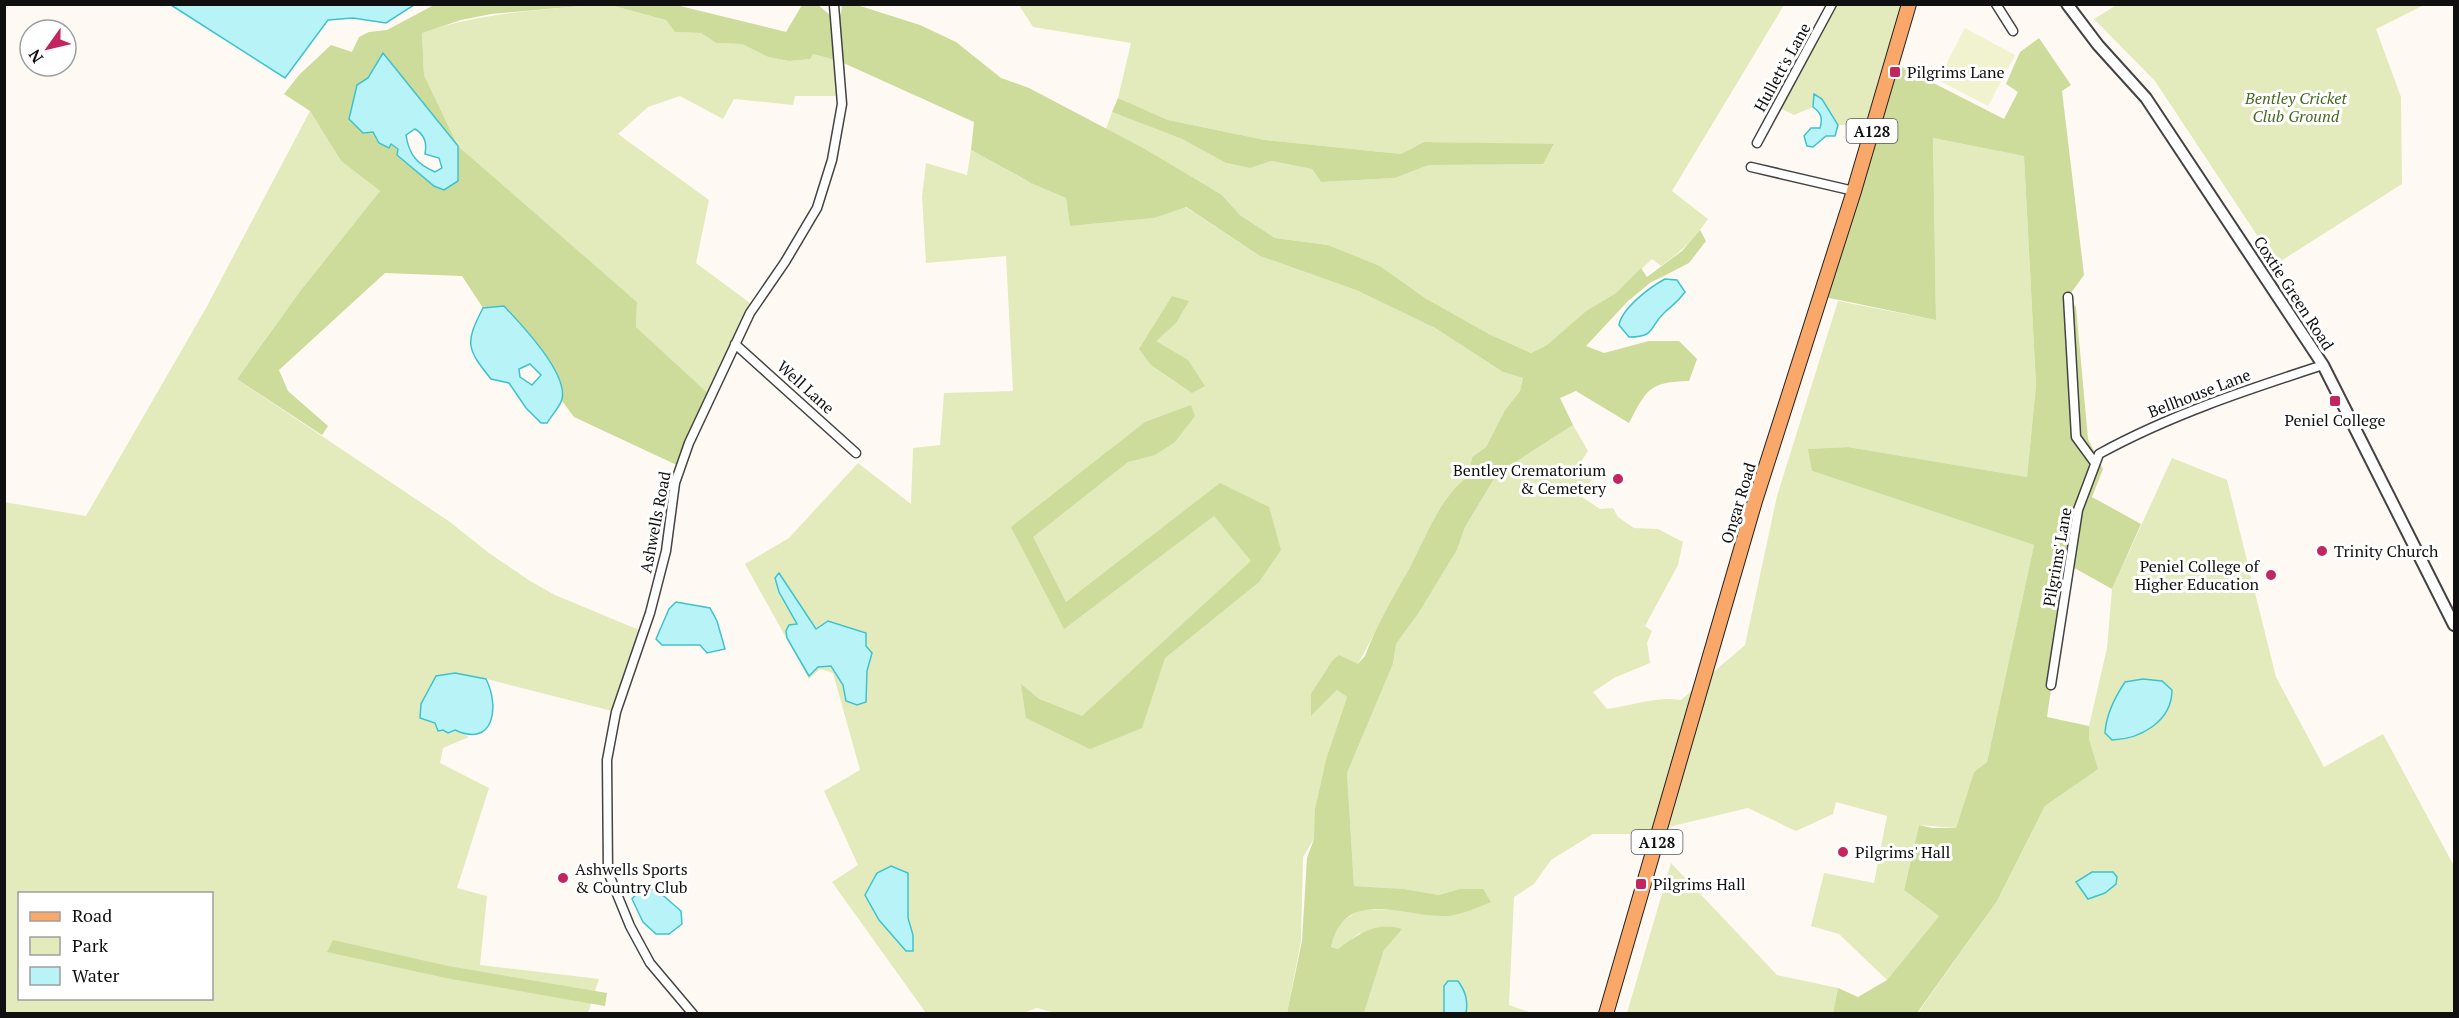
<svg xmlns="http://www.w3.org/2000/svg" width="2459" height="1018" font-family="'PT Serif',serif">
<rect width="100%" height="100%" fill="#fff9f3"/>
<path fill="#e3ebbc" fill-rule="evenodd" d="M2118 4 2424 5 2376 29 2401 97 2402 184 2276 264 2155 81 2094 19Z
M591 5H610L666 20 675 32 701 33 716 43 742 44 768 57 789 61 809 59 813 54 839 61 842 96H795L793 105 734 99 723 119 680 96 648 107 618 134 709 200 696 263 754 306 711 396 636 327 637 302 458 146 424 75 422 33C477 13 533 11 591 5Z
M1019 5 1783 4 1784 5 1672 191 1708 219C1694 239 1680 253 1661 266L1652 259 1616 293 1586 311 1547 345 1531 353 1489 334 1425 298 1380 266 1328 245 1275 238 1240 215 1222 195 1106 129 1112 112 1182 139 1226 163 1250 168 1271 161 1312 169 1321 182 1395 178 1429 165 1542 164 1554 145 1424 142 1401 154 1265 140 1168 120 1118 98 1131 43 1033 27Z
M1832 5H1909L1874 125H1838L1822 99 1814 95 1813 107 1794 115 1778 107Z
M310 111 341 161 380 191 301 290 237 379 450 522 489 553 530 581 555 595 644 632 616 712 475 676 420 718 435 723 448 733 455 730 469 737 443 748 440 763 489 788 457 888 487 896 480 965 599 979 588 1013H5L4 502 86 516 206 308ZM20 894H212V998H20Z
M1933 138 2024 156 2036 385 2027 477 1848 447 1809 449 1812 471 2034 545 1987 762 1974 772 1956 828 1919 825 1904 890 1939 916 1887 980 1839 934 1811 926 1824 873 1874 883 1887 816 1836 802 1833 814 1796 831 1748 808 1639 834H1593L1551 860 1534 884 1514 897 1509 1005 1532 1013H1364L1384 950 1360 933 1338 949 1330 947 1338 924 1361 909 1397 910 1443 916 1491 902 1459 889 1439 895 1404 889 1354 886 1347 773 1393 664 1396 644 1418 614 1457 550 1465 527 1497 474 1573 425 1588 451 1577 468 1592 479 1582 497 1600 509 1613 508 1618 517 1634 528 1658 529 1683 542 1678 565 1645 626 1652 631 1647 643 1650 663 1614 678 1593 692 1607 709C1631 706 1657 696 1681 700L1745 645 1777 496 1838 301 1936 320Z
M971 150 1025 180 1066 198 1070 226 1154 218 1182 205 1260 256 1356 290 1435 328 1503 372 1523 378 1520 391 1505 410 1486 447 1472 457 1469 476 1448 497 1358 664 1311 694 1312 715 1337 690 1347 697 1326 759 1317 800 1314 839 1303 857 1301 941 1287 1013 1059 1014 1037 1008 1023 1013H926L832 882 858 865 824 791 860 770 833 673 820 669 809 679 745 564 789 538 858 463 911 504 913 448 940 445 944 393 1013 391 1006 256 926 263 922 197 926 163 967 175Z
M2172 458 2227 480 2276 677 2324 767 2383 734 2454 866V1013L1917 1014 1997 901 2045 806 2097 769 2089 739V726L2107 648 2112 589Z
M1671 863 1777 975 1838 988 1833 1013H1627Z"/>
<path fill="#cddb9b" d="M434 5H676L786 32 802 5H818L830 15 833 11 841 14 842 5H857L920 25 956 42 1001 78 1029 88 1143 148 1222 195 1240 215 1275 238 1328 245 1380 266 1425 298 1489 334 1531 353 1547 345 1586 311 1616 293 1641 268 1647 277 1682 251 1700 230 1706 241 1689 263 1650 283 1628 301 1586 346 1604 353 1649 341H1679L1697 359 1689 381C1649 382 1647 389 1629 423L1576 391 1560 398 1573 425 1497 474 1465 527 1457 550 1418 614 1396 644 1393 664 1347 773 1354 886 1404 889 1439 895 1459 889H1483L1491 902C1476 908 1457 917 1441 916 1398 915 1344 888 1331 947L1338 949C1358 934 1377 921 1402 929L1384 950 1364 1013H1287L1302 941 1307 858 1314 839 1315 809 1326 759 1347 697 1337 690 1311 716V694L1332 661 1339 655 1358 664 1365 656C1377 624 1393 598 1409 569 1426 538 1440 496 1469 476L1472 457 1486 447 1505 410 1520 391 1523 378 1503 372 1435 328 1356 290 1260 256 1186 207 1154 218 1070 226 1066 198 1031 183 971 150 974 122 839 61 813 54 810 59 789 61 768 57 742 44 716 43 701 33 675 32 666 20 610 5H591L491 14 461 20 422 33 424 75 458 146 383 53 368 78 357 86 380 143 391 144 398 149 397 155 434 186 458 181V146L637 302 636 327 711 396 681 467 574 417 562 401V389L504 306 483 308 462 276 385 273 279 370 288 391 328 426 322 435 237 379 301 290 380 191 341 161 310 111 284 94 299 75 331 45 352 52 359 37 369 32 387 30Z
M2039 38 2071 85 2062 91 2084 275 2068 297 2076 307 2088 439 2103 469 2092 497 2141 524 2112 589 2069 565 2047 717 2089 726V739L2098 769 2045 806 1997 901 1917 1013H1833L1838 988 1858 997 1887 980 1939 916 1904 890 1919 825 1932 828H1956L1974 772 1987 762 2034 545 1812 471 1808 449 1848 447 2027 477 2036 385 2024 156 1933 138 1936 320 1820 296 1891 65 1900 66 2004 119 2018 92 2006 84 2020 52Z
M1118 98 1168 120 1265 140 1401 154 1424 142 1554 144 1543 164 1429 165 1395 178 1321 182 1312 169 1271 161 1250 168 1226 163 1182 139 1112 112Z
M1172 296 1189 301 1176 323 1156 341 1188 360 1205 386 1192 393 1151 365 1139 349Z
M1191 405 1195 416 1175 442 1155 455 1128 462 1033 537 1066 602 1220 483 1269 507 1281 550 1259 582 1165 658 1142 728 1090 749 1026 718 1021 684 1039 699 1082 716 1251 561 1214 516 1064 629 1011 527 1145 422Z
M333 940 448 966 607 993 605 1006 446 978 327 952Z"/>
<path fill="#f1f2ce" d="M1965 28 2015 55 1988 106 1938 80Z"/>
<path fill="#b8f3f7" stroke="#3ec3ce" stroke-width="1.5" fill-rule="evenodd" d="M171 5V4L414 5 386 23 353 18 328 20 285 78Z
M383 53 458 146V181L444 190 434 186 397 155 398 149 391 144 389 148 379 143 373 132 363 133 349 119 357 85 368 78ZM415 129C425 135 427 143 425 154L439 158 442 168 435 172C417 164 409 155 406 135Z
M1814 94 1822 99 1838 125 1835 136H1826L1813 147 1807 146 1804 136 1811 128H1820C1823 118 1821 113 1813 107Z
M1665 279 1677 280 1685 292C1677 303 1674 304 1665 312 1648 327 1657 337 1629 337L1619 325C1622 308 1650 287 1665 279Z
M504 306C521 324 568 373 562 399 560 407 551 416 547 423H541L526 408 509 383 491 379C466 348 465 343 483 308ZM530 364 541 375 532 385 520 377 519 369Z
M779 573 816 629 828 621 866 633V646L872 653 867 671 866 702 857 705 846 701 843 685 831 666 818 667 809 676 787 638 786 631 789 625 797 624 779 592 775 578Z
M676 602 710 608 717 621 725 649 707 653 700 645H662L656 639 669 609Z
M455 673 486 679C500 707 494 748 455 730L448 733 443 730 438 731 435 723 420 718 421 704 436 676Z
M2143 679 2162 681 2172 690C2172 721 2141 739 2112 740L2105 733C2106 715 2115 697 2125 682Z
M891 866 908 873V918L913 935V951H906L879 920 865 895 877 873Z
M2092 872H2113L2117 877 2116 884 2105 893 2088 899 2076 882Z
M643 887 658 891 681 911 682 924 669 934H656L643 922 632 899Z
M1448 981H1458C1466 992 1468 1001 1466 1013H1444V986Z"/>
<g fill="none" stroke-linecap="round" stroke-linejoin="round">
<defs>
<path id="minor" d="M1996 4 2013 31
M1757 143 1832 4
M1751 167 1854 191
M2068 297 2076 437 2095 463
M735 344 856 453
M2051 685 2078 510 2099 454C2170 415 2246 390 2323 365
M693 1014 650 963 630 926 608 872 607 760 616 712 650 613 666 551 675 483 689 443 750 313 785 262 817 208 832 160 842 104 834 5"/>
<path id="tertiary" d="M2067 4 2098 45 2146 98 2323 365 2454 625"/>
<path id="primary" d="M1606 1014 1755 501 1854 191 1909 4"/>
</defs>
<use href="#minor" stroke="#434343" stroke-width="11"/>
<use href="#tertiary" stroke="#434343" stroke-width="14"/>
<use href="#primary" stroke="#212121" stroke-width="16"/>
<use href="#minor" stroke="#fff" stroke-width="8"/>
<use href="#tertiary" stroke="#fff" stroke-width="10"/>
<use href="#primary" stroke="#f9a86a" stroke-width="14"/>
</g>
<g fill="#c22660" stroke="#fff" stroke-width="2">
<rect x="1889" y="66" width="12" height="12" rx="3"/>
<rect x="2329" y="395" width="12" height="12" rx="3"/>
<circle cx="1618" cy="479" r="6"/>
<circle cx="2322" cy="551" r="6"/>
<circle cx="2271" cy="575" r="6"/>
<circle cx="1843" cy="852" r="6"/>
<circle cx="563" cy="878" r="6"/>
<rect x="1635" y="878" width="12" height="12" rx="3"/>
</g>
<g text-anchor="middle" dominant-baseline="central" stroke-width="6" stroke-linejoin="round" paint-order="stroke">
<g fill="#fff" stroke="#585858" stroke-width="1.5">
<rect x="1846.5" y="119" width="51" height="24" rx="4.5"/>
<rect x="1631.5" y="830" width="51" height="24" rx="4.5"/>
</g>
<g font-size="15" font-weight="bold" fill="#101010">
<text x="1872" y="131">A128</text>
<text x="1657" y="842">A128</text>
</g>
<g font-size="16" fill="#101010" stroke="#fff">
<text transform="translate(1782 67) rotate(-61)">Hullett's Lane</text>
<text transform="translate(2294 293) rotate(57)">Coxtie Green Road</text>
<text transform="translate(806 387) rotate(42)">Well Lane</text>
<text transform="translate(2199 393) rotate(-21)">Bellhouse Lane</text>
<text transform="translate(1738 503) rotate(-73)">Ongar Road</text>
<text transform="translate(655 522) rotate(-79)">Ashwells Road</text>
<text transform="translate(2057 557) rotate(-80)">Pilgrims' Lane</text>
</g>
<g font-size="16" fill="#101010" stroke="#fff" text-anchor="start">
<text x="1907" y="72">Pilgrims Lane</text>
<text x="2335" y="420" text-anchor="middle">Peniel College</text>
<text x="1606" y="470" text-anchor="end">Bentley Crematorium<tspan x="1606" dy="18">&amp; Cemetery</tspan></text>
<text x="2334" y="551">Trinity Church</text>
<text x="2259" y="566" text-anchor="end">Peniel College of<tspan x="2259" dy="18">Higher Education</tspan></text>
<text x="1855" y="852">Pilgrims' Hall</text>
<text x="575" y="869">Ashwells Sports<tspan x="575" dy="18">&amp; Country Club</tspan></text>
<text x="1653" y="884">Pilgrims Hall</text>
</g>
<g font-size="16" font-style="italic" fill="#466a1f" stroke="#fff">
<text x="2296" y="98">Bentley Cricket<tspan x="2296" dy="18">Club Ground</tspan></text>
</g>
</g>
<rect width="2459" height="1018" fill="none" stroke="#101010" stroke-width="12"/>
<rect x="18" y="892" width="195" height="108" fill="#ffffff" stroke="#9f9f9f" stroke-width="1.5"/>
<rect x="30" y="912" width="30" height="9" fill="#f9a86a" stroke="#9f9f9f" stroke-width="1.5"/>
<text x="72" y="922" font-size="18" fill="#101010">Road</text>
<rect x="30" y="937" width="30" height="18" fill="#e3ebbc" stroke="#9f9f9f" stroke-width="1.5"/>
<text x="72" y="952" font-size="18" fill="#101010">Park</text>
<rect x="30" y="967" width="30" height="18" fill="#b8f3f7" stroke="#9f9f9f" stroke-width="1.5"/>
<text x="72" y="982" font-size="18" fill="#101010">Water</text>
<g transform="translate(48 48) rotate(236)"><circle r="28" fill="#ffffff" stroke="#9f9f9f" stroke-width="1.5"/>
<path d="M0-4.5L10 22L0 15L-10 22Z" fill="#c22660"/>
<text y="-9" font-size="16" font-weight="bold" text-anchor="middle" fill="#101010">N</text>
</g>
</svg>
